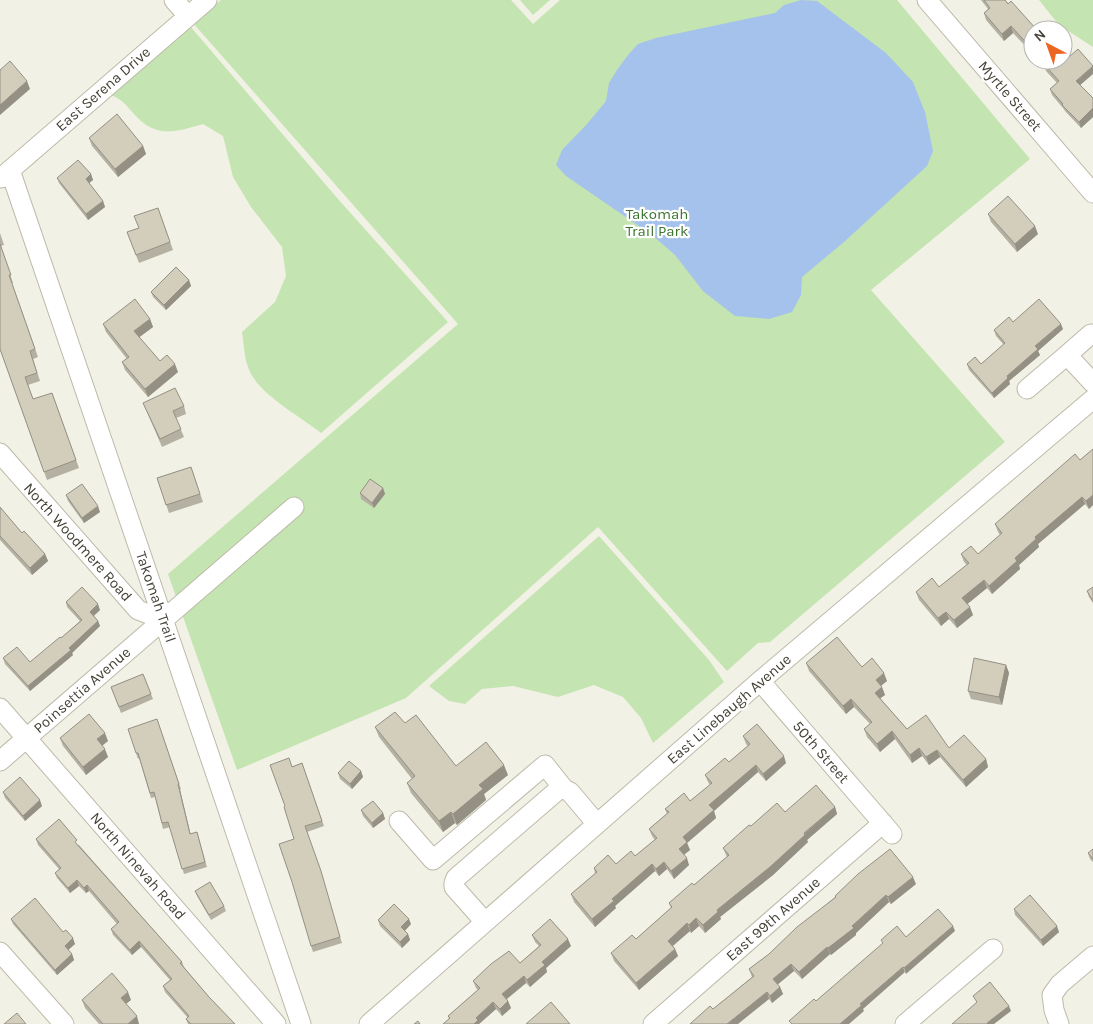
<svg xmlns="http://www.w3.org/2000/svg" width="1093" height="1024" font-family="Karla,sans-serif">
<rect width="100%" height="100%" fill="#f2f1e6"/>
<path fill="#c4e4b1" d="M221 0H511L533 24 560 0H897L1030 159 871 290 1005 442 770 642 758 643 727 671 598 527 406 698 237 770 168 574 458 324 193 23Z
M520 0H550L533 15Z
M1039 0H1093V47L1059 25Z
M190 26 338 199 448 322 321 433C300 416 256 393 248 367 244 356 244 344 242 332L275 302 286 276 282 247 251 207 233 177 223 136 203 124C175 132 156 139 134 114 126 105 121 98 110 95Z
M599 536 709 660 724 682 653 743 641 718 623 697 594 685 558 697 513 686 482 689 465 704 449 701 429 686Z"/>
<path fill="#a5c2ec" d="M801 0 817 1 886 53 913 82 925 112 933 151 927 166 844 242 802 277 801 295 792 312 769 319 735 316 703 291 675 255 652 235 566 176 556 165 562 150 587 124 606 101 609 83 617 70 628 55 638 44 656 38 775 13 784 5Z"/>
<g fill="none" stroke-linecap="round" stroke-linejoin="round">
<defs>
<path id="minor" d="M174 0 188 16
M927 0 1093 193
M10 170 301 1024
M1 178 207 0
M1067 355 1091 334
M1027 389 1067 355 1093 383
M0 453 138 610 164 620
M760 681 892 834
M0 708 276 1024
M0 761 294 507
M399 821 433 860 545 765 564 789
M485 922 454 887V883L456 878 558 790 564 789 570 792 597 824
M0 952 64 1024
M369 1024 760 681 1093 399
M653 1024 883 823
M905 1024 993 949
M1059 1024 1054 1010 1052 995 1060 984 1093 956"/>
</defs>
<use href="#minor" stroke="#bdbaa9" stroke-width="21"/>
<use href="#minor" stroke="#fff" stroke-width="19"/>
</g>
<path fill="#b5b1a2" d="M981 0H1005L1033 30V54L1013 33 1004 41 986 20 984 13 988 9Z
M1039 60H1063L1080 85 1093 98V117L1081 128 1065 111 1063 108 1052 95 1050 89 1057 83 1046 71 1045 66Z
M89 138 143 146 146 154 118 177 92 146Z
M91 174 93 180 89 183 103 201 105 207 88 220 59 183 57 178Z
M158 208 173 250 139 263 127 232 139 228Z
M988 214 1038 234 1017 252 991 222Z
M0 233 4 245 1 246 13 283H12L38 357 33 359 40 381 28 385 33 399 52 393 79 468 47 480 0 349Z
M189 280 191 286 166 310 153 297 151 292Z
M150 319 153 327 139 337 160 361 178 372 148 397 125 370 122 362 127 359 106 332 103 324Z
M1013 322 1063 329 1038 351 1040 355 1009 381 1010 384 994 398 969 370 967 364H981L1004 345 996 336 994 330Z
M143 403 184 406 186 414 176 418 184 437 162 447Z
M1093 449V505L1089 509 1085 504 1038 544 1039 547 1019 565 1020 569 992 594 987 588 967 604 973 615 957 628 949 619 941 626 919 600 916 592 939 587 967 565 964 562 961 554H978L1000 535 998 532 995 524 1080 460Z
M191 467 203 502 169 513 157 478Z
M383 488 385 494 374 508 361 499 360 493Z
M66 495 100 512 84 523 68 501Z
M0 507 22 533 45 554 48 561 32 575 0 540Z
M1093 587V603L1089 597 1087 591Z
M66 602 100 610 94 616 98 621 100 626 72 653 73 655 30 691 5 664 3 658 30 662 61 638 80 621 67 607Z
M806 663 862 667 887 681 881 686 885 695 880 698 907 729 949 748 986 759 988 767 966 787 940 757 929 765 922 756 912 763 895 739 880 752 867 737 864 729 870 724 854 707 846 714 809 671Z
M1006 665 1009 673 1002 705 971 699 968 691Z
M143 674 153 699 121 713 111 687Z
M157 719 181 789 180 790 190 834 197 832 207 867 184 874 170 827 163 829 155 797 151 798 139 758 138 759 136 753Z
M405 723 456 766 508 775 484 794 486 800 457 825 455 823 443 832 411 793 407 783 412 779 379 737 375 727Z
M743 736 786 763 766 781 758 772 714 811 716 818 687 843 690 850 684 855 689 865 674 879 667 869 659 876 655 871 615 906 616 908 595 927 574 902 571 894 595 874 594 868 616 864 635 856 655 840 652 836 649 829 667 814 665 809 690 801 710 785 708 782 705 775 729 762 748 746 746 744Z
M60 738 108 741 102 746 108 757 86 775 63 746Z
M302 763 324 826 307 832 342 943 313 952 311 946 294 839 285 806 292 767Z
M361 771 363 777 352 789 340 779 338 773Z
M3 792 42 806 25 821 5 798Z
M835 807 837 814 807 840 808 842 773 875 720 917 721 919 705 933 699 926 691 933 690 931 673 946 675 949 678 956 639 990 614 961 611 953 636 939 671 908 669 903 694 885 727 857 726 855 723 848 751 826 785 812Z
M361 810 383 813 385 819 373 828 363 816Z
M36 839 79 845 182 962 184 967 209 997 235 1024H188L186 1019 188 1018 165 992 163 986 170 980 141 947 132 955 113 935 111 929 117 924 89 891 86 893 79 886 70 893 57 878 55 873 59 869 38 845Z
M1093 849V862L1090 859 1088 853Z
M916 884 891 904 889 902 856 933V935L831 955 830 954 802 979 794 971 777 984 780 987 783 994 772 1003 769 999 713 1009 752 977 749 969 769 954 835 897V896Z
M195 891 224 906 226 911 211 920 197 896Z
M1014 909 1059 932 1043 946 1015 915Z
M11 919 63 932 75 944 68 950 72 954 74 960 57 975 13 924Z
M378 920 411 924 404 931 408 934 410 940 402 948 380 926Z
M532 935 571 946 546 968 547 972 530 987 526 983 507 999 511 1008 502 1016 496 1009 479 1024H443L449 1019 448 1016 478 990 476 988 473 981 520 963 539 946 535 942Z
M82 1000H131L126 1004 139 1024H99L85 1008Z"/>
<path fill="#949084" d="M1011 26 1013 33 1004 41 1002 34Z
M1093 66V74L1078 87 1076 81Z
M27 81 30 89 0 115V105Z
M1093 108V117L1081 128 1079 122Z
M143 146 146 154 118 177 115 169Z
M91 174 93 180 88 184 86 179Z
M103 201 105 207 88 220 86 214Z
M1035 226 1038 234 1017 252 1015 244Z
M189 280 191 286 166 310 164 305Z
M150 319 153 327 137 339 134 331Z
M1061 324 1063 329 1038 351 1040 355 1009 381 1010 384 994 398 992 393 1035 346Z
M175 364 178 372 148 397 145 389Z
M383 488 385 494 374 508 372 503Z
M1093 495V505L1089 509 1086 501Z
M1082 497 1085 504 1038 544 1039 547 1019 565 1020 569 992 594 989 586 1035 537Z
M98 506 100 512 84 523 82 518Z
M45 554 48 561 32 575 30 568Z
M984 580 987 588 965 606 962 598Z
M98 604 100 610 92 617 90 612Z
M970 607 973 615 957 628 954 620Z
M946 612 949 619 941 626 938 618Z
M98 621 100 626 72 653 73 655 30 691 28 686Z
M1006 665 1009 673 1002 705 999 697Z
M884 673 887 681 879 687 876 680Z
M882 687 885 695 878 700 875 693Z
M851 699 854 707 846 714 843 706Z
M892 731 895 739 880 752 877 744Z
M105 733 108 741 100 747 97 739Z
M919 748 922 756 912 763 910 755Z
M105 749 108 757 86 775 83 767Z
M937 750 940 757 929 765 926 757Z
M784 756 786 763 766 781 763 774Z
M986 759 988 767 966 787 963 780Z
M504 765 508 775 484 794 486 800 457 825 453 814 479 785Z
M756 765 758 772 714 811 716 818 687 843 690 850 682 856 679 849 683 837 709 805Z
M361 771 363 777 352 789 350 784Z
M178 784 180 790 192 840 190 834Z
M40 800 42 806 25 821 23 816Z
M835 807 837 814 807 840 808 842 773 875 720 917 721 919 705 933 703 925 717 910Z
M451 812 455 823 443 832 439 821Z
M383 813 385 819 373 828 372 823Z
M687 858 689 865 674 879 671 871Z
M664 862 667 869 659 876 656 869Z
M652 864 655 871 615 906 616 908 595 927 592 919 612 899Z
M913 877 916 884 891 904 888 897Z
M77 880 79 886 70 893 68 888Z
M87 885 89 891 86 893 84 888Z
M886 895 889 902 856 933V935L831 955 828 948Z
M696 918 699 926 691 933 689 925Z
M409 919 411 924 403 933 401 927Z
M687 923 690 931 670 948 668 941Z
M953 926 955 931 906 974 904 968Z
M1057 926 1059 932 1043 946 1041 940Z
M408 934 410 940 402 948 400 942Z
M73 938 75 944 67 951 65 946Z
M568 939 571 946 546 968 547 972 530 987 527 980 542 962Z
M139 941 141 947 132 955 130 950Z
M827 947 830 954 802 979 799 972Z
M675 949 678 956 639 990 636 983Z
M72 954 74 960 57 975 55 970Z
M791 964 794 971 776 986 773 979Z
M903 967 905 972 863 1009 864 1011 849 1024H840L860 1004Z
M524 976 526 983 504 1001 502 994Z
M780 987 783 994 772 1003 770 996Z
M128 992 131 1000 123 1006 121 998Z
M767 992 769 999 738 1024H727Z
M508 1001 511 1008 502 1016 500 1009Z
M493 1002 496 1009 479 1024H474L476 1018Z
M1009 1006 1011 1011 994 1024H987V1023Z
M137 1016 139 1024H128Z"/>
<path fill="#d3cebc" stroke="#949084" d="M984 0H1005L1008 4 1011 1 1037 30H1033V50L1011 26 1002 34 984 13 990 8Z
M1078 49 1093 66 1076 81 1093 98V108L1079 122 1062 105 1063 104 1050 89 1059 81 1044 64 1046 63 1043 60H1063V50L1069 57Z
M10 61 27 81 0 105V70Z
M117 114 143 146 115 169 89 138Z
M78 160 91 174 86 179 103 201 86 214 57 178Z
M1008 196 1035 226 1015 244 988 214Z
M158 208 170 242 136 255 127 232 139 228 134 216Z
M0 244 11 275H9L35 349 30 351 37 373 25 377 33 399 52 393 76 460 44 472 0 349Z
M176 267 189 280 164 305 151 292Z
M135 299 150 319 134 331 160 361 167 355 175 364 145 389 122 362 129 357 103 324Z
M1039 299 1061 324 1035 346 1038 349 1007 376 1008 378 992 393 967 364 975 357 981 364 1005 343 994 330 1009 317 1013 322Z
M175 388 184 406 173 411 181 429 160 439 143 403Z
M1093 449V495L1086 501 1082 497 1035 537 1036 539 1015 558 1017 561 989 586 984 580 962 598 970 607 954 620 946 612 938 618 916 592 932 578 939 587 969 563 961 554 971 546 978 554 1002 533 995 524 1075 454 1080 460Z
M191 467 200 494 166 505 157 478Z
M370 479 383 488 372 503 360 493Z
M82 484 98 506 82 518 66 495Z
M0 507 22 533 24 531 45 554 30 568 0 536Z
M82 587 98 604 90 612 98 621 69 648 71 650 28 686 3 658 17 647 30 662 60 637 61 638 82 620 66 602Z
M1093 587V601L1087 591Z
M837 637 862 667 872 658 884 673 876 680 882 687 875 693 907 729 926 715 949 748 964 735 986 759 963 780 937 750 926 757 919 748 910 755 892 731 877 744 864 729 872 722 851 699 843 706 806 663Z
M974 658 1006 665 999 697 968 691Z
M143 674 151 694 119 707 111 687Z
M395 712 405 723 416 715 456 766 486 742 504 765 479 785 483 789 453 814 451 812 439 821 407 783 415 776 375 727Z
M89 714 105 733 97 739 105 749 83 767 60 738Z
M157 719 179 784H178L190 834 197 832 205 862 182 869 168 822 162 823 154 792 150 793 138 753H136L128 729Z
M757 724 784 756 763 774 756 765 709 805 714 810 683 837 687 842 679 849 687 858 671 871 664 862 656 869 652 864 612 899 614 901 592 919 571 894 597 872 594 868 608 855 616 864 631 851 635 856 657 838 649 829 669 812 665 809 684 793 690 801 712 783 705 775 725 758 729 762 750 744 743 736Z
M289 758 292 767 302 763 322 821 305 826 321 871 340 937 311 946 292 882 279 844 294 839 284 807 285 806 270 765Z
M349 761 361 771 350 784 338 773Z
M20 777 40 800 23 816 3 792Z
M816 785 835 807 804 833 805 835 770 867 717 910 718 912 703 925 696 918 689 925 687 923 668 941 675 949 636 983 611 953 632 935 636 939 672 907 669 903 692 883 694 885 729 855 723 848 749 825 751 826 777 803 785 812Z
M373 801 383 813 372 823 361 810Z
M59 819 77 840 75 842 182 962 180 963 209 997 235 1024H191L186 1019 189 1016 163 986 172 979 139 941 130 950 111 929 119 922 87 885 84 888 77 880 68 888 55 873 61 868 36 839Z
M890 849 913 877 888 897 886 895 852 926 854 928 828 948 827 947 799 972 791 964 773 979 780 987 770 996 767 992 727 1024H690L710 1006 713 1009 754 976 749 969 769 954 797 927 836 897 835 896 858 874Z
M1093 849V859L1088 853Z
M210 882 224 906 209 915 195 891Z
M1030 895 1057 926 1041 940 1014 909Z
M35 898 63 932 66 930 73 938 65 946 72 954 55 970 11 919Z
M394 904 409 919 401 927 408 934 400 942 378 920Z
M938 909 953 926 904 968 903 967 860 1004 862 1005 840 1024H792L789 1021 814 999 816 1001 883 943 881 940 897 926 906 937Z
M550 919 568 939 542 962 545 965 527 980 524 976 502 994 508 1001 500 1009 493 1002 476 1018 478 1020 474 1024H443L450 1018 448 1016 480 988 473 981 491 964 509 951 520 963 541 945 532 935Z
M112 973 128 992 121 998 137 1016 128 1024H103L82 1000Z
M990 982 1009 1006 987 1023 988 1024H952L977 1002 973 996Z
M551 1002 570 1024H526Z
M17 1013 26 1024H4Z
M418 1021 420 1024H414Z"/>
<g text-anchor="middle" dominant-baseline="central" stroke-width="4.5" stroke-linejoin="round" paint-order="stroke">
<g font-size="15" fill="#444136" stroke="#fff">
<text transform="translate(103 89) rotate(-41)">East Serena Drive</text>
<text transform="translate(1010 96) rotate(49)">Myrtle Street</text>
<text transform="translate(78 542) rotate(48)">North Woodmere Road</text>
<text transform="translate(156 597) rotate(71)">Takomah Trail</text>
<text transform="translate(82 690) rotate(-41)">Poinsettia Avenue</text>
<text transform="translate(729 709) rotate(-41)">East Linebaugh Avenue</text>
<text transform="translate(821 752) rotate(49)">50th Street</text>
<text transform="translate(138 866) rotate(49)">North Ninevah Road</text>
<text transform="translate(773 919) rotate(-41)">East 99th Avenue</text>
</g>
<g font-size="15" fill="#3a732d" stroke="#fff">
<text x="657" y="214">Takomah<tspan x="657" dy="17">Trail Park</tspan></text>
</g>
</g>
<g transform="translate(1048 45) rotate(319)"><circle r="24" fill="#ffffff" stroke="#b4b3af"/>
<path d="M0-4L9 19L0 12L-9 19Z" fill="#ed6522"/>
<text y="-8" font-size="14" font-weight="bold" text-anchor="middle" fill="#444136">N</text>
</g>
</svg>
